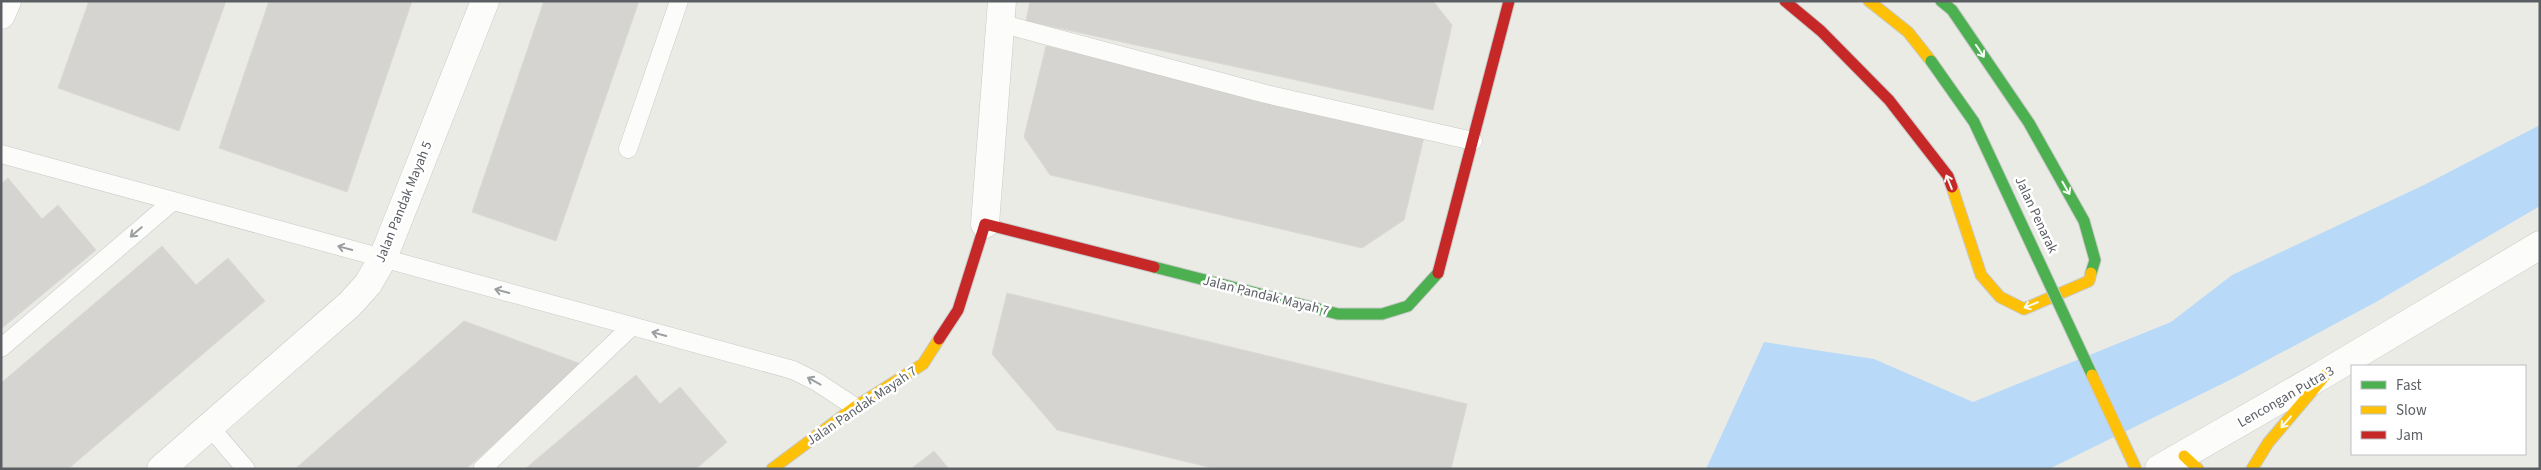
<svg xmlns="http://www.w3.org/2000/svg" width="2541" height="470" font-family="'Source Sans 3',sans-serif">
<rect width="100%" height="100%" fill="#ebebe6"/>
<path fill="#b8daf8" d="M2540 125V206L2376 302 2234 378 2049 469H1706L1764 342 1874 359 1973 402 2171 322 2232 275 2426 184Z"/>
<path fill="#d5d4d1" stroke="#dad9d5" d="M89 1H226L179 131 58 88Z
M269 1H412L347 192 219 148Z
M544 1H639L556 241 472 212Z
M1030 1H1433L1452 25 1433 110 1026 21Z
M1046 46 1425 133 1404 220 1362 248 1050 175 1024 137Z
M8 178 42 219 58 205 96 250 1 329V184Z
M162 246 196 285 228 258 265 301 68 469H1V383Z
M1007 293 1467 404 1451 469H1216L1057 430 992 354Z
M464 321 584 365 466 469H295Z
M636 375 660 404 680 387 727 442 696 469H525Z
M934 451 949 469H911Z"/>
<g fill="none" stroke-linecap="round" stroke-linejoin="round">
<defs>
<path id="lane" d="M999 23 1266 94 1473 141
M628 149 679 1
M1 154 793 370 817 382 855 407
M1 348 173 201
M209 426 246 469
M482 469 632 326"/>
<path id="street" d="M1 15 7 1
M985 224 1002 1
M161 469 350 304 368 284 383 258 485 1
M2159 469 2329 371 2540 245"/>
<path id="fast" d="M1941 1 1952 10 2029 123 2084 221 2095 260 2091 273
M1154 267 1338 314H1382L1408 306 1438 273"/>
<path id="slow" d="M1869 1 1908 32 1931 61
M1952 187 1981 275 2000 297 2024 309 2089 281 2091 273
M2184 456 2198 469
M772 469 855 407 923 364 939 339
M2252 469 2268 443 2329 371"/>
<path id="jam" d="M1785 1 1821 31 1889 100 1948 176 1952 187
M1438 273 1509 1
M939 339 958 310 985 224 1154 267"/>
</defs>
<use href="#lane" stroke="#c8c8c6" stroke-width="19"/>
<use href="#street" stroke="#c8c8c6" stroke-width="29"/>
<use href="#fast" stroke="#c8c9c8" stroke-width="13"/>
<use href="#slow" stroke="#c8c9c8" stroke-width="13"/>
<use href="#jam" stroke="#c8c9c8" stroke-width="13"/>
<use href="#lane" stroke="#fcfcfb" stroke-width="18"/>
<use href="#street" stroke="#fcfcfb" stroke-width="28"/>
<use href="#fast" stroke="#4caf50" stroke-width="11"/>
<use href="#slow" stroke="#ffc107" stroke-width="11"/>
<use href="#jam" stroke="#c62828" stroke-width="11"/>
<defs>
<path id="fast-bridge" d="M1931 61 1974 122 2092 375"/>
<path id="slow-bridge" d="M2092 375 2136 469"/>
</defs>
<use href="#fast-bridge" stroke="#c8c9c8" stroke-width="13" stroke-linecap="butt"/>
<use href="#slow-bridge" stroke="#c8c9c8" stroke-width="13" stroke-linecap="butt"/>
<use href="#fast-bridge" stroke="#4caf50" stroke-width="11"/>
<use href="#slow-bridge" stroke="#ffc107" stroke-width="11"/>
</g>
<defs><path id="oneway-shaft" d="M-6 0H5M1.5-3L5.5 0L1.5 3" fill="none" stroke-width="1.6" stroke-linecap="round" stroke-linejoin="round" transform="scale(1.25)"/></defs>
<g stroke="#f6fbf6">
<use href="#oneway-shaft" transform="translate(1980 51) rotate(56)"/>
<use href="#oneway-shaft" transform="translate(1949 182) rotate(-112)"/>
<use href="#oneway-shaft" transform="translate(2066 188) rotate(60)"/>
<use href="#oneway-shaft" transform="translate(2031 305) rotate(158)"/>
<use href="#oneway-shaft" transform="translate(2286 422) rotate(131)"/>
</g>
<g stroke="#9b9ea0">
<use href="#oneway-shaft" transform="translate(136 232) rotate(140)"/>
<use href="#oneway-shaft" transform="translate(345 248) rotate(-165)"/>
<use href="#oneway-shaft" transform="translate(502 291) rotate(-165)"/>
<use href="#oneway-shaft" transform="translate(659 334) rotate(-165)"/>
<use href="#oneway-shaft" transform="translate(814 381) rotate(-151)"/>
</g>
<g text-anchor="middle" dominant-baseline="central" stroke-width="5" stroke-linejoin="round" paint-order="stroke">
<g font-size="14" fill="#5b5f64" stroke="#fff">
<text transform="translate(404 202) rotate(-68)">Jalan Pandak Mayah 5</text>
<text transform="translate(2036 215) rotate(65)">Jalan Penarak</text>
<text transform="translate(1266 296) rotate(14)">Jalan Pandak Mayah 7</text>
<text transform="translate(2286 397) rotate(-30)">Lencongan Putra 3</text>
<text transform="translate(862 406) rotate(-34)">Jalan Pandak Mayah 7</text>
</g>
</g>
<rect width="2541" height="470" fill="none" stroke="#5b5f64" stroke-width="5"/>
<rect x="2351" y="365" width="175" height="90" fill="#ffffff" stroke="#bdbfc1"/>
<rect x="2361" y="381" width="25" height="8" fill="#4caf50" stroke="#bdbfc1"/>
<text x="2396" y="390" font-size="15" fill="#5b5f64">Fast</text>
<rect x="2361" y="406" width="25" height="8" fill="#ffc107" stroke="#bdbfc1"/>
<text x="2396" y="415" font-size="15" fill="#5b5f64">Slow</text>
<rect x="2361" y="431" width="25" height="8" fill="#c62828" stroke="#bdbfc1"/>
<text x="2396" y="440" font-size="15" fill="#5b5f64">Jam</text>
</svg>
